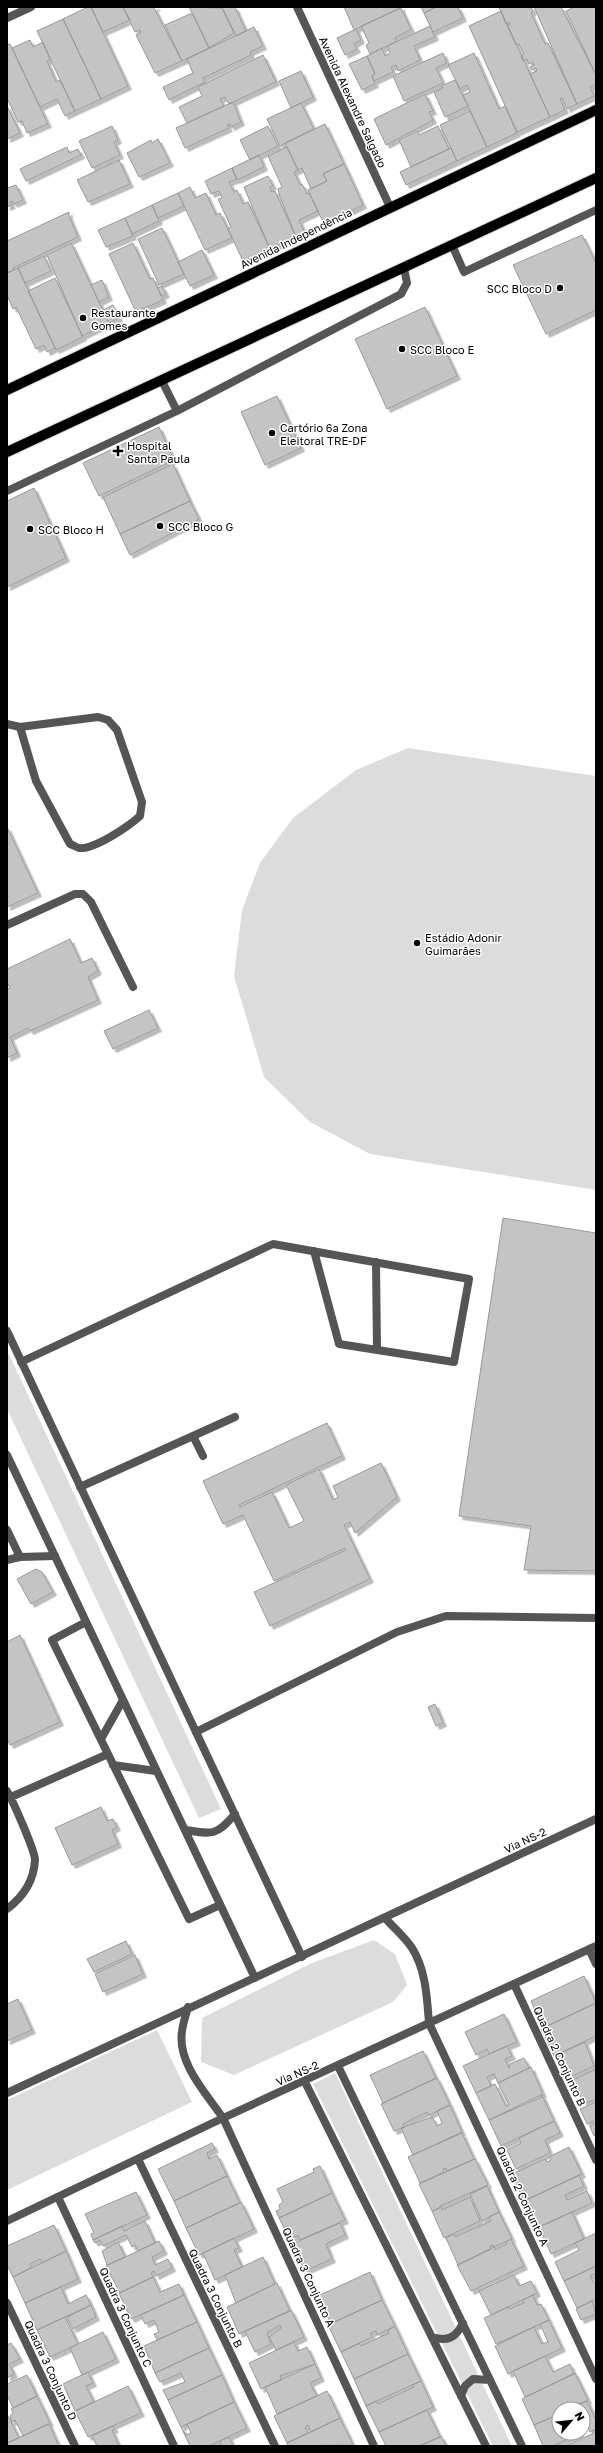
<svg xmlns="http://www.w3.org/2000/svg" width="603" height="2453" font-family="'Golos Text',sans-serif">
<defs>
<filter id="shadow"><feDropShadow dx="3.5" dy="3.5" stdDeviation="0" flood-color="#0004"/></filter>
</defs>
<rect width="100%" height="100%" fill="#fff"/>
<path fill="#dcdcdc" d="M408 748 596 776V1190L370 1154 310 1122 264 1077 234 976 242 910 260 863 293 818 356 770Z
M7 1350 221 1809 199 1818 7 1409Z
M374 1940 395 1954 407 1985 393 2002 234 2075 201 2062 202 2018 312 1963Z
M157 2030 192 2102 7 2190V2100Z
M335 2073 512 2446H493L313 2084Z"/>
<path fill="#c4c4c4" stroke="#999" filter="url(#shadow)" d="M88 7H91L128 86 101 99 63 19Z
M91 7H123L130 20 103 32Z
M123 7H157L154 8 182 61 155 73 136 35 141 33 140 30 135 32Z
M189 7 222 8 234 33 209 48Z
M235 7 246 31 236 36 222 7Z
M344 7H402L354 30Z
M421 7H436L424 13Z
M436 7H458L463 18 433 32 424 13Z
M499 7H531L533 11 531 13 545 44 548 43 577 104 567 109 562 98 560 99 565 110 550 117 530 74 537 71 536 68 532 70 530 67 534 65 533 62 529 64 527 59 523 61 521 56 524 54 519 44 516 45 507 25 510 24 509 22 506 24Z
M534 7H561L596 75V84L590 87 594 96 577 104Z
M574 7H595L596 10V75L566 11Z
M401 8 411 29 395 38 396 42 370 54 366 45 369 43 361 26Z
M501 11 550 117 517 132 469 26Z
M190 14H193L209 48 182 61 165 25Z
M63 19 101 99 75 111 37 31Z
M430 26 435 37 414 46 420 60 398 71 396 65 391 67 393 72 374 81 372 76 375 74 367 56 382 48 385 56 390 53 387 46Z
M254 27 263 46 250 52 251 55 203 78 205 82 169 100 163 87 193 73 187 59Z
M356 29 361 40 354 44 357 49 345 55 337 38Z
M30 40 33 47 43 42 50 59 47 61 56 82 60 80 75 111 65 116 57 99 40 107 12 48Z
M10 44 48 124 27 133 22 121 18 122 7 98V45Z
M443 53 447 63 436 68 443 83 404 101 393 76Z
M474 53 499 109 505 106 517 133 487 147 463 95 470 92 467 85 460 89 448 65Z
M263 55 276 82 229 104 225 97 220 99 224 106 187 123 179 107 202 96 198 87Z
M367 56 375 74 372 76 375 84 362 90 349 64Z
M301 71 313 97 291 108 279 81Z
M455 80 468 106 445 117 434 92 443 88 441 86Z
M425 94 433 111 429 112 433 120 386 145 374 119Z
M233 102 241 122 231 127 230 124 227 125 229 128 185 148 176 128Z
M301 103 314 129 280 146 267 119Z
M7 106 20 133 7 139Z
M470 111 487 147 457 161 440 125Z
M325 124 344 164 323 174 327 181 311 189 302 168 298 170 285 143Z
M112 126 118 140 114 142 120 155 92 168 79 141Z
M268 126 278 146 250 160 240 140Z
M438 126 449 149 411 167 399 140 417 131 419 135Z
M158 139 170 163 139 177 127 153 151 140 152 143Z
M67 147 69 153 78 149 81 155 26 181 20 169Z
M287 147 298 170 294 172 300 185 302 184 307 194 309 193 318 211 299 220 305 233 296 237 279 194 278 189 282 187 268 156Z
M451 148 457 161 406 185 400 172Z
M259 155 264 167 237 180 232 168Z
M119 160 130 184 88 202 77 180Z
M344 164 363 205 324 224 308 190 327 181 323 174Z
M232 168 237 179 229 182 234 192 237 190 243 204 248 202 270 249 243 261 228 229 231 227 218 199 222 198 219 191 211 194 205 181Z
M268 176 273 186 270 187 272 192 275 191 296 237 270 249 244 187Z
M16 185 23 200 14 204 12 201 10 202 12 205 7 207V188Z
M190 187 195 198 206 193 216 215 220 213 232 238 205 250 178 193Z
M178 193 184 206 158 218 152 205Z
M152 205 159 221 132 234 125 218Z
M69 212V216L78 237 13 268 14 270 7 273V241Z
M125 218 133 236 106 247 98 230Z
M162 228 184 274 159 285 138 239Z
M582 235 596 263V310L546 334 513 265Z
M71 243 109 323 82 336 47 255Z
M133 243 150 279 153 278 163 300 136 312 109 254Z
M202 250 214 275 190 286 178 262Z
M44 256 51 271 25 283 18 268Z
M18 268 55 348 47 352 44 345 36 349 16 307 13 309 7 295V273Z
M55 278 83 337 56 350 28 291Z
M102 280 109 297 99 302 91 285Z
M162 286 166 294 161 296 158 288Z
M113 305 119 318 109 323 103 310Z
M425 307 457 376 387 409 355 339Z
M277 396 301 448 265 465 241 412Z
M159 427 174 460 99 496 83 463Z
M173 464 190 501 120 534 103 497Z
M34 488 66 558 7 587V501Z
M190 501 199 519 130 555 120 534Z
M7 827 38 893 7 907Z
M70 939 81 963 92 958 98 971 88 977 98 1000 30 1031 28 1028 10 1037 17 1053 7 1058V989L10 988 7 982V969Z
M149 1010 158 1028 113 1049 104 1031Z
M503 1218 596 1233V1571L524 1570 531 1526 459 1516Z
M327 1423 342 1456 239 1505 240 1507 272 1492 289 1528 304 1521 286 1485 319 1469 333 1500 338 1497 333 1486 381 1463 397 1497 355 1533 350 1522 344 1525 370 1579 270 1626 254 1592 346 1550 345 1548 274 1581 243 1515 223 1524 203 1481Z
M36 1569 42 1572 53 1592 31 1604 17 1579Z
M20 1635 60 1722 10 1745 7 1739V1642Z
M435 1704 443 1723 436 1726 428 1707Z
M101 1807 107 1821 113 1819 117 1827 112 1830 118 1844 72 1865 55 1828Z
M126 1941 132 1954 94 1972 87 1959Z
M135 1955 143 1974 103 1992 95 1974Z
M584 1976 596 2003 543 2028 531 2001Z
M18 1999 32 2030 7 2041V2004Z
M596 2003V2036L554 2056 541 2029Z
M504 2014 517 2042 489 2054 487 2049 476 2055 465 2032Z
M585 2042 594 2066 570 2077 566 2069 563 2070 555 2056Z
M507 2046 512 2056 505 2059 509 2068 510 2064 524 2058 529 2068 498 2083 494 2074 487 2077 491 2086 476 2093 463 2066Z
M423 2051 436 2078 383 2103 370 2075Z
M531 2067 543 2094 489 2120 476 2093 495 2084 506 2106 509 2105 498 2083Z
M596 2069V2099L584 2104 573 2080Z
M437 2078 450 2105 429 2115 427 2112 403 2124 405 2127 394 2131 381 2104Z
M542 2095 554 2121 501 2146 489 2120 542 2097Z
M596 2102V2135L594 2136 590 2127 594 2124 593 2121 587 2124 580 2109Z
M450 2105 462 2132 413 2155 401 2128 432 2117 437 2126 442 2123 437 2111Z
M554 2121 560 2133 545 2140 550 2153 516 2169 507 2150 521 2143 519 2138Z
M462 2133 474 2159 447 2171 446 2168 443 2169 444 2172 420 2183 408 2157Z
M212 2143 215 2149 207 2153 209 2159 217 2155 227 2176 174 2201 158 2169Z
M569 2147 582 2174 524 2201 512 2174 545 2159 547 2162 551 2160 549 2157Z
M475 2159 488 2185 440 2206V2208L432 2211 419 2184Z
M320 2166 332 2193 279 2218 276 2211 280 2209 279 2205 283 2202 277 2189 314 2172 313 2169Z
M579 2175 584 2186 565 2195 567 2200 587 2191 592 2203 539 2227 526 2200Z
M227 2176 240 2203 186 2228 174 2201Z
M487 2186 499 2212 482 2221 470 2194Z
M136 2192 147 2215 93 2240 91 2234 94 2233 85 2214Z
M332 2193 345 2220 300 2240 298 2235 292 2238 288 2226 284 2228 279 2218Z
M470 2197 480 2221 444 2238 432 2211 441 2207 442 2210Z
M241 2202 254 2229 199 2255 186 2228Z
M499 2212 512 2239 494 2247 493 2245 490 2246 491 2249 458 2265 446 2238 454 2234 455 2237 491 2221 489 2217Z
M572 2212 584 2239 551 2254 539 2227Z
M145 2221 155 2243 138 2251 135 2245 132 2247 126 2235 103 2246 100 2240 95 2243 93 2240 122 2226 124 2231Z
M340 2223 345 2235 326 2244 332 2259 305 2271 292 2244Z
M54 2225 66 2251 42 2263 40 2259 30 2264 32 2267 13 2277 7 2265V2246Z
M596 2233V2266L564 2281 555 2262 579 2250 575 2243Z
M234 2238 239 2248 234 2250 242 2267 215 2280 203 2253Z
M511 2239 524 2266 471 2291 457 2265 494 2247 495 2250 507 2244 506 2242Z
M159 2241 164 2251 152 2257 155 2265 168 2259 172 2268 156 2276 154 2271 151 2273 153 2277 120 2293 106 2266Z
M118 2242 125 2257 107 2265 102 2251Z
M66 2251 78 2279 25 2303 13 2277Z
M263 2257 275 2284 236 2303 225 2275Z
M596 2266V2276L595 2274 590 2276 594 2283H596V2299L577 2308 564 2281Z
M370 2272 382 2300 328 2325 327 2321 329 2320 318 2296Z
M514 2275 519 2286 531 2281 537 2293 491 2315 479 2291Z
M153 2277 160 2292 179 2284 184 2295 131 2319 119 2293Z
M277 2283 290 2311 239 2334 227 2307Z
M61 2287 68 2304 86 2295 91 2305 37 2330 25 2303Z
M184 2295 197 2322 157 2340 154 2334 159 2332 154 2320 145 2324 141 2315Z
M533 2295 537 2305 541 2304 549 2320 496 2344 484 2318 508 2307 509 2309 524 2303 523 2300Z
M382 2300 395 2326 377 2335 376 2331 371 2333 372 2337 341 2352 328 2325Z
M592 2301 596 2314 581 2320 576 2309Z
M91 2305 96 2317 73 2329 67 2317Z
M291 2310 304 2337 276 2350 269 2337 281 2328 280 2325 267 2333 271 2344 255 2352 245 2331Z
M65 2317 78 2344 50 2357 37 2330Z
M549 2320 562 2348 508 2374 495 2346 534 2327 542 2344 548 2342 540 2324Z
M197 2322 209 2348 155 2373 144 2346Z
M395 2326 408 2354 354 2379 341 2352 359 2343 361 2346 389 2333 388 2330Z
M103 2332 116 2359 82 2375 70 2348Z
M294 2342 298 2351 307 2347 315 2364 280 2376 281 2380 261 2389 249 2363Z
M11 2343 20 2359 9 2364 14 2374 7 2378V2345Z
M209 2348 222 2375 168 2400 163 2390 185 2382 181 2373 160 2382 155 2373Z
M408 2354 421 2381 366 2406 354 2379Z
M545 2356 553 2372 570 2364 574 2374 525 2397 513 2371Z
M315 2364 321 2378 310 2383 317 2396 277 2414 265 2387Z
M88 2372 93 2383 86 2386 94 2402 75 2411 63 2384Z
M575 2373 588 2400 569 2409H559V2414L534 2425 522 2399Z
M27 2375 37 2396 13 2408 7 2395V2386L9 2383Z
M222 2375 234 2402 181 2427 168 2400Z
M421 2381 433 2407 379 2432 366 2406 376 2401 378 2404 414 2387 412 2385Z
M128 2386 141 2413 88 2437 75 2411Z
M327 2391 340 2418 311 2432 308 2425 305 2427 308 2433 287 2443 274 2416Z
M37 2396 50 2423 23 2436 15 2420 12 2422 10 2416 13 2413 11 2409Z
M587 2401 596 2420V2429L590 2432 586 2424 583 2425V2409H569Z
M234 2402 247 2428 209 2446H190L181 2427 186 2435 191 2433 187 2424Z
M427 2410 440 2437 419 2446H386L379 2432Z
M7 2414 19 2438 7 2443Z
M559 2414V2433H581L553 2446H543L534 2425Z
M340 2418 353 2445 288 2446 287 2443Z
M49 2424 59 2446H7V2443Z
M113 2426 115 2429 112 2430 119 2446H97L92 2436Z
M596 2429V2446H566L594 2433 593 2431Z
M441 2436 446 2446H419L440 2437Z
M229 2437 233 2446H221L220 2441Z"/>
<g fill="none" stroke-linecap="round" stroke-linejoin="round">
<defs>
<path id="primary" d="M7 390 596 110
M7 452 596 178"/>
</defs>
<use href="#primary" stroke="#dbdbdb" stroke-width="12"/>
<path stroke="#555" stroke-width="8" d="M452 245 464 272 596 210
M162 381 177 411
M7 491 177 411 401 294 407 283 404 268
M7 724 20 727 98 717 108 720 117 730 142 802 140 816C129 826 94 850 79 848 76 847 73 845 70 844L36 781 20 727
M7 925 75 894H83L91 902 133 987
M376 1262 377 1350
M21 1362 273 1244 469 1279 454 1362 339 1344 314 1251
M193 1436 203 1456
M80 1487 235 1417
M7 1530 20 1557 55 1556
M7 1560 20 1557
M86 1622 52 1640 189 1919 220 1905
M101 1739 123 1700
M113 1765 156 1771
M7 1791C13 1801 35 1851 35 1860 34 1880 23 1897 7 1909
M11 1797 108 1754"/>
<path stroke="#555" stroke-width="8" d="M297 7 390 207
M7 18 31 7
M196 1732 397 1632 446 1616 596 1618
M589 1949 596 1964
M514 1984 596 2160
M429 2023 596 2379
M223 2118 374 2446
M138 2159 275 2446
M58 2197 174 2446
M7 2303 75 2446"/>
<path stroke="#555" stroke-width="8" d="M7 1331 302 1957
M7 1455 255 1978
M186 1830C213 1835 217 1835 235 1814
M385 1918C393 1927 405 1937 412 1948 426 1970 427 1998 429 2023
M188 2007C186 2015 183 2023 182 2031 177 2063 206 2093 223 2118
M338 2066 522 2446
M305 2082 486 2446
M7 2093 596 1819
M7 2221 223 2118 596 1946
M432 2337C447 2342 456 2338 463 2323
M461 2396 465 2386 473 2379 490 2380"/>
<use href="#primary" stroke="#000" stroke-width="10"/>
</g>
<g fill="#000" stroke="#fff" stroke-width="1.5">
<circle cx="560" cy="288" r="4"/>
<circle cx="83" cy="318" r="4"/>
<circle cx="402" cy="349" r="4"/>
<circle cx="272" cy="433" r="4"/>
<path d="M116 445h4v4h4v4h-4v4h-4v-4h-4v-4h4z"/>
<circle cx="160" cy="526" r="4"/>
<circle cx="30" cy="529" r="4"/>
<circle cx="417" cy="943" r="4"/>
</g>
<g text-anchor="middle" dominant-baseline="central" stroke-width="3" stroke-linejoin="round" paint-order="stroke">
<g font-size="11" fill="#000" stroke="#fff">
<text transform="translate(353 102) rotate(65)">Avenida Alexandre Salgado</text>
<text transform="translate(296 238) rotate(-26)">Avenida Independência</text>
<text transform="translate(525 1840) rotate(-25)">Via NS-2</text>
<text transform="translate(560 2056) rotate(65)">Quadra 2 Conjunto B</text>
<text transform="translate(297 2073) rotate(-24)">Via NS-2</text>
<text transform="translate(523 2196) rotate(65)">Quadra 2 Conjunto A</text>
<text transform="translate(309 2277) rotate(65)">Quadra 3 Conjunto A</text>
<text transform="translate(216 2298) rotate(64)">Quadra 3 Conjunto B</text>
<text transform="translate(126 2317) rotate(65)">Quadra 3 Conjunto C</text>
<text transform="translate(51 2370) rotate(65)">Quadra 3 Conjunto D</text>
</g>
<g font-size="11" fill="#000" stroke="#fff" text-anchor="start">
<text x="552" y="288" text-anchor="end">SCC Bloco D</text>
<text x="91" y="312">Restaurante<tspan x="91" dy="13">Gomes</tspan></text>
<text x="410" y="349">SCC Bloco E</text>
<text x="280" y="427">Cartório 6ª Zona<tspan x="280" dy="13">Eleitoral TRE-DF</tspan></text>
<text x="127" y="445">Hospital<tspan x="127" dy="13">Santa Paula</tspan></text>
<text x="168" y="526">SCC Bloco G</text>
<text x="38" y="529">SCC Bloco H</text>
<text x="425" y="937">Estádio Adonir<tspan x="425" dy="13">Guimarães</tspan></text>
</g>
</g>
<rect width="603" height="2453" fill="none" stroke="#000000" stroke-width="16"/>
<g transform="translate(571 2421) rotate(62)"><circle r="19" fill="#ffffff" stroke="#999999"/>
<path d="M0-3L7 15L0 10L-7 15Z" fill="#000000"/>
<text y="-6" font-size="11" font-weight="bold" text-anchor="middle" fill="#000000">N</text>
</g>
</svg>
